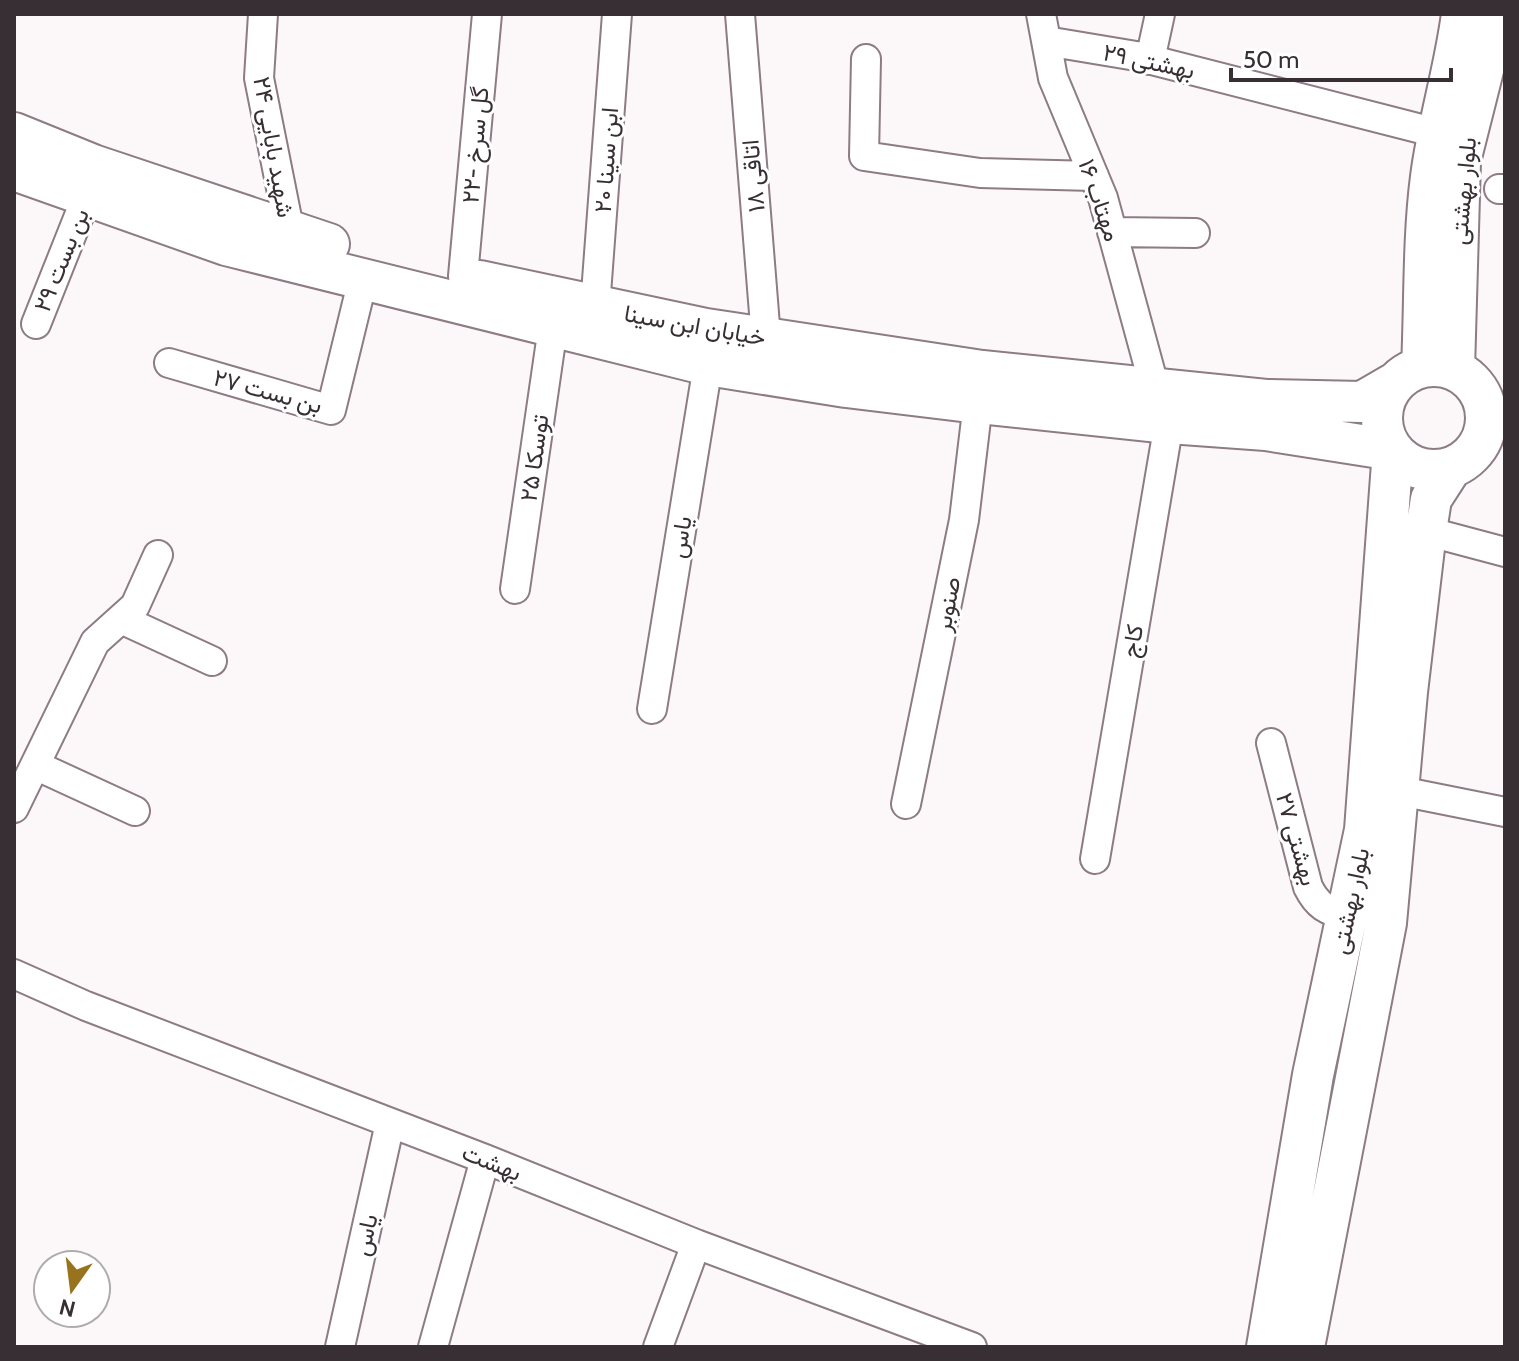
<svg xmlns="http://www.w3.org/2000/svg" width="1519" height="1361" font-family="Cabin,Vazirmatn,sans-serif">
<rect width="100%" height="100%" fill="#fcf8fa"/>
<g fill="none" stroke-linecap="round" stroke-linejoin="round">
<defs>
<path id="street" d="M263 14 259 78 290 233
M740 14 766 338
M1041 14 1053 78 1103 198 1155 389
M1046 41 1136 56 1437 133
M866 59 864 156 980 173 1094 176
M1150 60 1160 14
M1499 189H1505
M1112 232 1195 233
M463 276 487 14
M595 307 617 14
M36 324 87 196
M169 363 331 410 363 279
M1426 531 1505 552
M515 589 553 327
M121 619 212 661
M652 709 708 365
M1271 743 1308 887C1317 905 1327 912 1347 914
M35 765 135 811
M1400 791 1505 812
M906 804 964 520 978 403
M14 808 95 642 135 606 158 555
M1095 859 1169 423
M14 974 86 1006 485 1159 696 1244 972 1347
M340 1347 390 1123
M433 1347 485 1159
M658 1347 696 1244"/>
<path id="secondary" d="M14 133 93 165 329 244
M14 170 226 245 708 365 846 387 978 403 1169 423 1266 430 1393 450 1365 830 1313 1075 1267 1347
M480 281 706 329 982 371 1266 400 1362 402 1393 384
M1382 418a52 52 0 1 1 104 0a52 52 0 1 1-104 0Z
M1422 367C1425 304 1423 239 1431 177 1438 122 1455 69 1462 14
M1454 370 1460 161 1484 66 1490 14
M1304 1347 1386 923 1407 692 1426 531 1431 499 1451 468"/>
</defs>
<use href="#street" stroke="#8d7b85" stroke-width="32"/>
<use href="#secondary" stroke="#8d7b85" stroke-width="44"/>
<use href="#street" stroke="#fff" stroke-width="28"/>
<use href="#secondary" stroke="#fff" stroke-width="40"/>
</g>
<g text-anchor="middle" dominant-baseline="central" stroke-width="6" stroke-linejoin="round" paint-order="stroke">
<g font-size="24" fill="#372f33" stroke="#fff">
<text transform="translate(1149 61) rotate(12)">بهشتی ۲۹</text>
<text transform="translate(475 145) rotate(-85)">گل سرخ -۲۲</text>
<text transform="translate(274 147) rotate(80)">شهید بابایی ۲۴</text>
<text transform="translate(606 160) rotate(-86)">ابن سینا ۲۰</text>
<text transform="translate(753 176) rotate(-95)">اتاقی ۱۸</text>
<text transform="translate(1463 191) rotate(-85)">بلوار بهشتی</text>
<text transform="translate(1100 200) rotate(71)">مهتاب ۱۶</text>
<text transform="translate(61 260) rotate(-68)">بن بست ۲۹</text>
<text transform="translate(695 325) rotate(10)">خیابان ابن سینا</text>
<text transform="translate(268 391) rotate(15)">بن بست ۲۷</text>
<text transform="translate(534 458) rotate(-82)">توسکا ۲۵</text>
<text transform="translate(680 537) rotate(-81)">یاس</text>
<text transform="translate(947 604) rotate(-79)">صنوبر</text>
<text transform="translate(1132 641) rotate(-80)">کاج</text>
<text transform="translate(1297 839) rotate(74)">بهشتی ۲۷</text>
<text transform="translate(1350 901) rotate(-78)">بلوار بهشتی</text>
<text transform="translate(492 1162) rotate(22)">بهشت</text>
<text transform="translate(365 1235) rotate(-78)">یاس</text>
</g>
</g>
<rect width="1519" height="1361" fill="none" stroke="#372f33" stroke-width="32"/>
<g transform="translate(72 1289) rotate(194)"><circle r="38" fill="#ffffff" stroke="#afacad" stroke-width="2"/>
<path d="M0-6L14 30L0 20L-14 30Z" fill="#98721d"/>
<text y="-12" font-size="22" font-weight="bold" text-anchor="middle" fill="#372f33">N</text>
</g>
<path d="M1231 68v12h220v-12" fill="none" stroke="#372f33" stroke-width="4"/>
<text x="1243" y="68" font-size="24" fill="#372f33" stroke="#ffffff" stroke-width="6" paint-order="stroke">50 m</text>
</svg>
